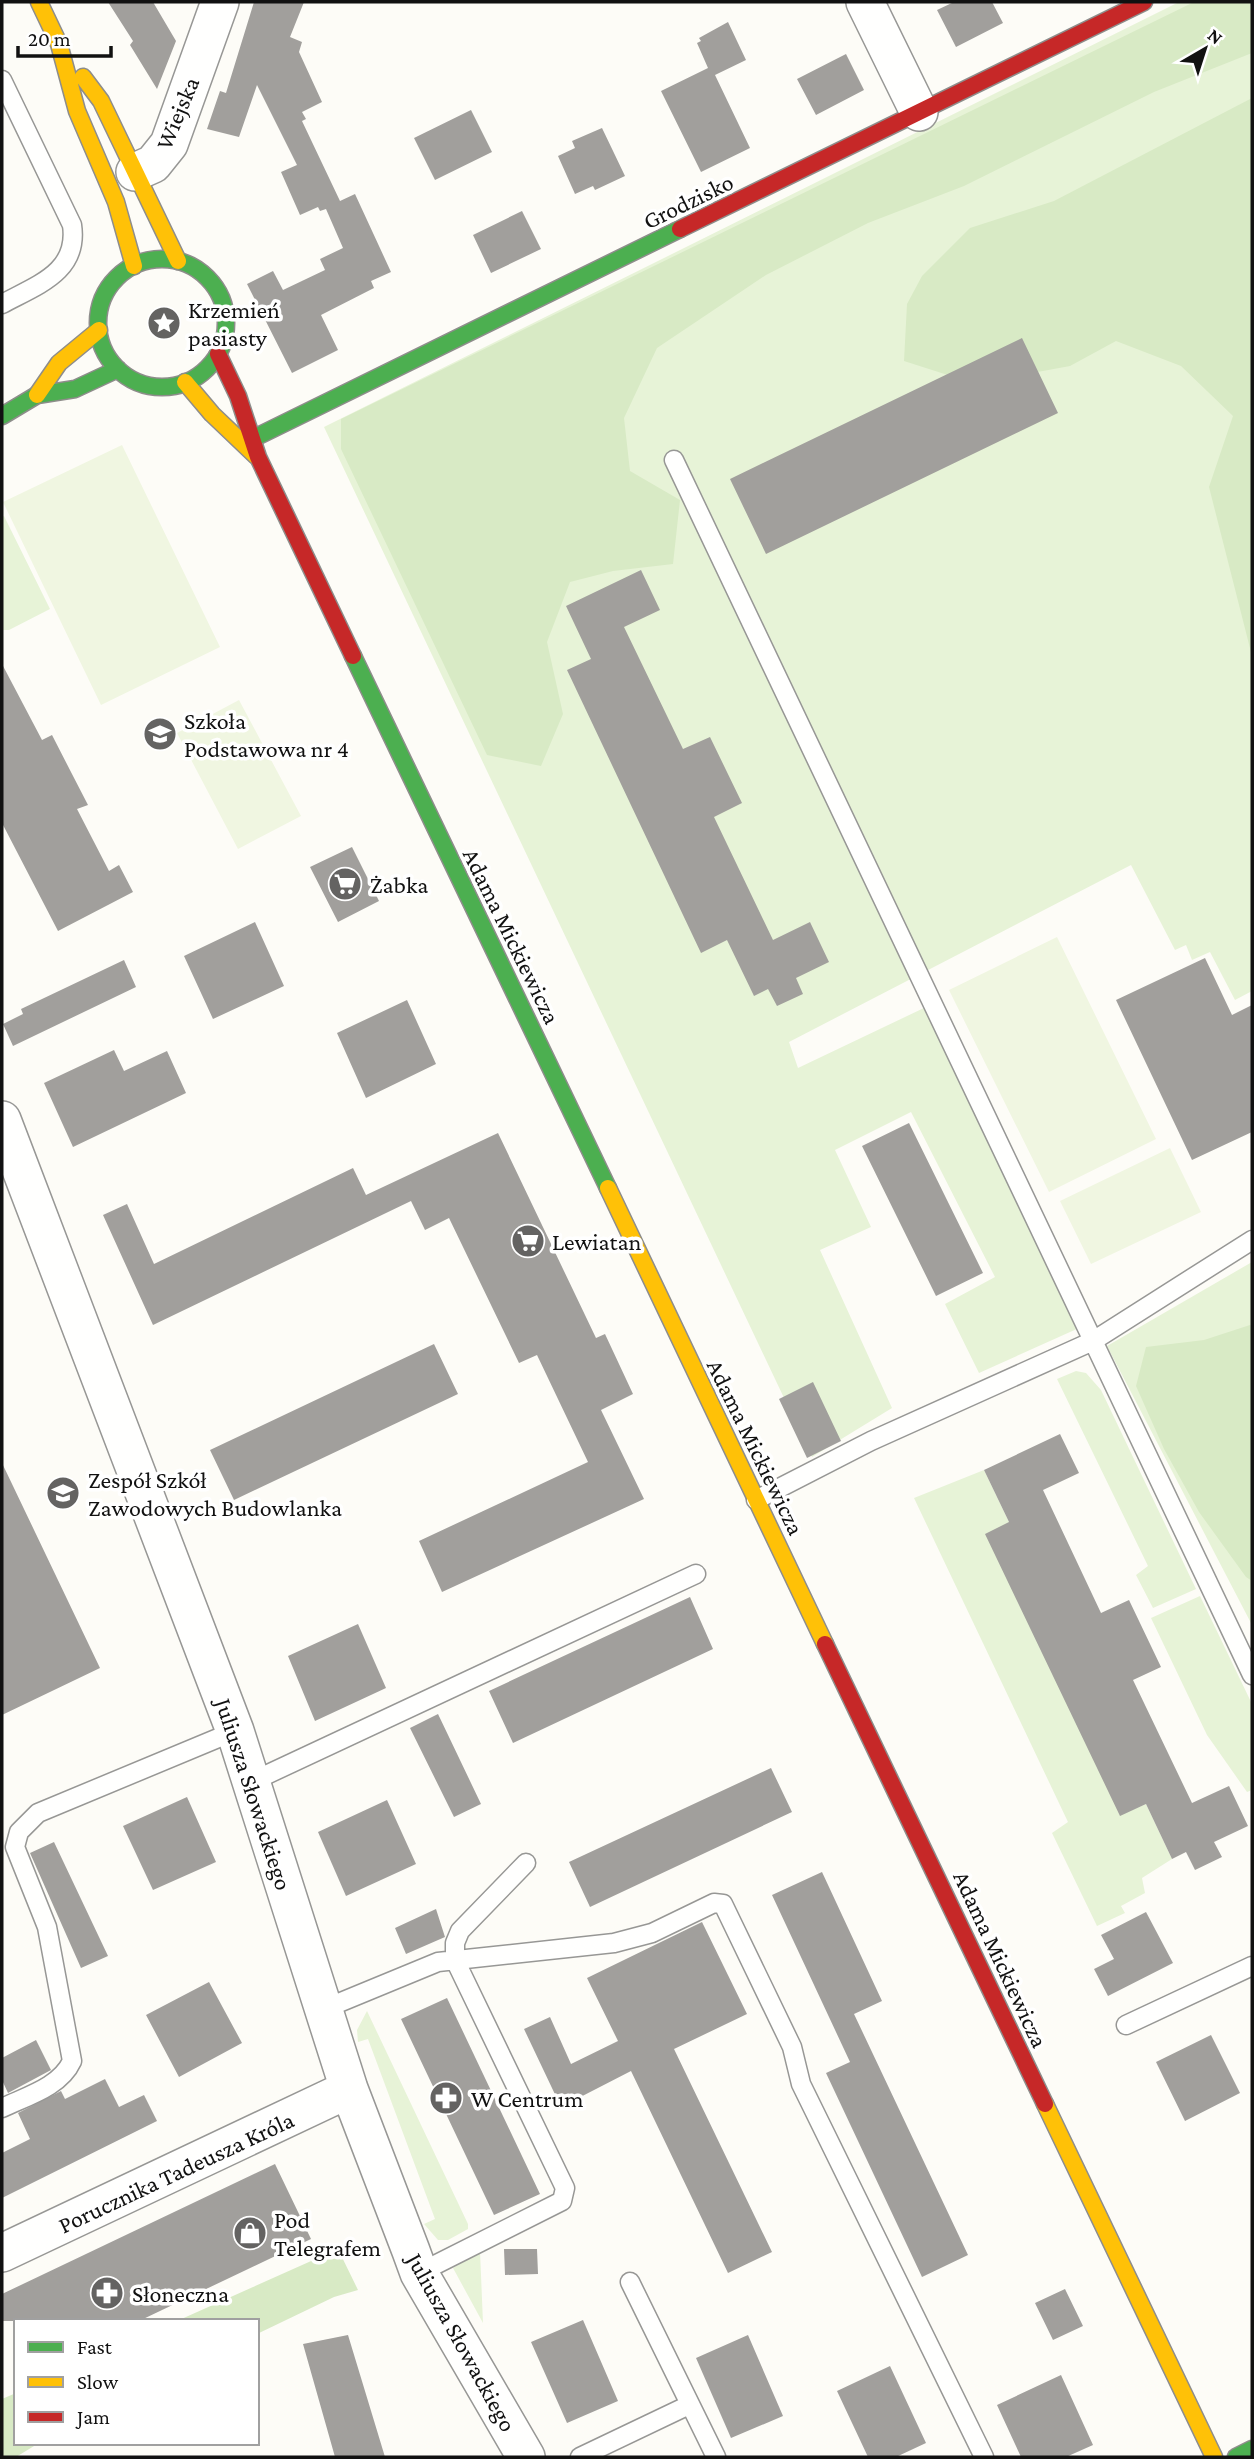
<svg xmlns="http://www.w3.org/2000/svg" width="1254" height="2459" font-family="'Crimson Pro',serif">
<rect width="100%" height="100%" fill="#fdfcf7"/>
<path fill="#e7f3d7" d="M1179 2H1252V991L1235 1000 1210 952 1192 960 1186 945 1175 950 1131 865 789 1042 798 1068 926 1007 1079 1328 979 1373 945 1304 995 1277 911 1112 835 1150 871 1227 820 1250 892 1408 812 1457 324 427Z
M4 516 50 609 9 630H2V517Z
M1252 1262V1625L1107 1346Z
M1076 1371 1086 1373 1101 1390 1196 1589 1153 1608 1136 1575 1148 1566 1057 1379Z
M984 1470 1009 1522 1120 1815 1146 1804 1172 1859 1142 1878 1145 1893 1121 1906 1125 1913 1097 1926 1052 1833 1068 1822 914 1498Z
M1200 1596 1252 1704V1790L1247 1792 1207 1735 1151 1618Z
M367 2011 468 2224V2229L448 2240H438L424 2224 435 2219 368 2039 358 2042 357 2030Z
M480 2251 483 2323 453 2268Z"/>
<path fill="#d8eac5" d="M1194 2H1252V53L1154 92 964 186 868 223 766 275 657 348 624 418 630 471 680 500 673 564 613 571 570 582 547 642 563 714 541 766 487 755 341 449V419Z
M1252 98V656L1209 487 1233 416 1181 366 1116 341 1070 366 1032 373 954 377 904 361 907 304 922 276 970 228 1054 201Z
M1250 1325 1252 1326V1581L1246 1577 1199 1512 1164 1449 1136 1386 1146 1347 1204 1340Z
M338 2249 358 2290 334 2297 257 2334V2321H177Z
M16 2393V2443H39L16 2457H2V2399Z"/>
<path fill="#f0f6e1" d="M122 445 220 647 101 705 3 502Z
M239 700 301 816 238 849 177 733Z
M1057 937 1156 1139 1049 1192 949 990Z
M1170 1148 1201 1212 1091 1264 1060 1201Z"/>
<path fill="#a19f9c" d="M108 2H153L176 41 157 89 130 45 133 41Z
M254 2H304L290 37 302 42 299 52 322 102 302 112 306 119 302 121 340 201 355 194 391 272 371 281 374 288 321 315 338 350 292 373 247 284 273 271 283 290 325 270 320 259 343 248 326 209 320 211 318 207 300 215 281 172 297 165 257 85 239 137 207 129 220 91 226 93Z
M954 2H992L1003 23 956 47 937 10Z
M728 22 746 60 715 75 750 148 701 172 661 91 708 68 697 43 701 41 699 38Z
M846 54 864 90 816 115 797 79Z
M471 110 492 152 435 180 414 138Z
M602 128 625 176 595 190 593 186 575 194 558 156 575 148 572 141Z
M522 211 541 249 491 273 473 235Z
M1022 338 1058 413 766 554 730 479Z
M641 570 660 610 624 627 683 749 710 737 742 803 714 817 773 940 810 922 829 962 796 978 803 994 777 1006 768 989 754 996 727 940 701 953 567 670 591 659 566 606Z
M2 664 42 740 52 735 72 774 88 805 77 809 109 871 119 865 133 892 58 931 2 823Z
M352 847 379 901 338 922 310 867Z
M255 922 284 986 213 1019 184 956Z
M1205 958 1232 1015 1252 1005V1132L1192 1160 1116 1000Z
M124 960 136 987 13 1046 3 1024 23 1014 21 1009Z
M407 1000 436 1064 366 1098 337 1033Z
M114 1050 124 1071 167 1051 186 1093 73 1147 44 1083Z
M909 1123 983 1273 936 1296 862 1146Z
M498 1133 596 1338 605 1334 633 1394 601 1410 644 1499 442 1592 419 1541 588 1462 537 1355 519 1363 449 1218 425 1230 411 1201 153 1325 103 1215 127 1204 154 1264 353 1168 366 1195Z
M434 1344 458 1394 234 1500 210 1450Z
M813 1382 841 1441 807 1458 779 1399Z
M1060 1434 1079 1473 1043 1490 1101 1613 1129 1600 1161 1667 1133 1680 1192 1803 1229 1786 1248 1826 1214 1842 1222 1857 1195 1870 1186 1852 1172 1859 1146 1804 1120 1816 985 1534 1009 1522 984 1470Z
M2 1463 100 1668 2 1715Z
M690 1597 713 1649 513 1743 489 1691Z
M358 1624 386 1688 315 1721 288 1656Z
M438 1714 481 1804 454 1817 410 1728Z
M771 1768 792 1812 590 1907 569 1862Z
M187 1797 216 1862 153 1890 123 1826Z
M387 1800 416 1864 346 1896 318 1832Z
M54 1842 108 1956 81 1968 30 1853Z
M822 1872 882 2001 854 2014 968 2255 922 2277 826 2073 850 2062 772 1895Z
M436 1909 445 1937 406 1954 395 1928Z
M1146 1912 1173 1963 1108 1996 1094 1969 1114 1959 1101 1935Z
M702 1922 747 2014 674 2049 772 2252 728 2273 631 2071 561 2107 524 2029 550 2017 571 2064 618 2041 587 1978Z
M209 1982 242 2043 179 2077 146 2015Z
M447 1998 540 2194 494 2215 401 2019Z
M1211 2035 1240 2093 1185 2121 1156 2062Z
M36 2040 51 2070 8 2093 2 2080V2058Z
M105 2079 119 2107 144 2095 157 2121 2 2198V2153L30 2139 18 2113 61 2091 65 2099Z
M275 2164 311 2239 139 2321H2V2294Z
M504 2249H537L538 2274 505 2275Z
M1065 2289 1083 2326 1053 2340 1035 2303Z
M583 2320 618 2401 567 2423 531 2342Z
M348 2335 385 2457H335L303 2344Z
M748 2335 783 2416 731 2438 696 2358Z
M890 2366 926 2443 896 2457H868L837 2391Z
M1061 2375 1093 2445 1066 2457H1021L997 2405Z"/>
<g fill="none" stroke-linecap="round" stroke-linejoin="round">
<defs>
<path id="lane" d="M2 80 72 225C79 272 37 285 2 304
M674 460 1252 1675
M756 1500 871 1441 1093 1341 1252 1240
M251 1782 696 1574
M324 2009 438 1962 614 1943 652 1933 714 1903 723 1904 792 2047 801 2084 984 2457
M1126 2025 1252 1966
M2 2108C27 2096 60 2087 72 2061L47 1927 15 1847 19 1832 38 1813 235 1731
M419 2273 562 2201 565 2188 455 1960V1943L460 1931 526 1863
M630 2282 716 2457
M580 2457 689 2405"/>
<path id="street" d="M865 2 919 112
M135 172 153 164 169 144 220 2
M2 1120 235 1731 349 2089 411 2251 419 2273 526 2457
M2 2253 349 2089"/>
<path id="fast" d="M98 323a64 64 0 1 1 128 0a64 64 0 1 1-128 0Z
M2 416 37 395 75 389 118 369
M252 439 680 229
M353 656 608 1188
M1236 2457 1252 2449"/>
<path id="slow" d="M39 2 59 44 77 111 116 202 134 266
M83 77 101 101 178 261
M185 382 212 414 256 456
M37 395 59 363 99 330
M608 1188 825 1644
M1045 2104 1214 2457"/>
<path id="jam" d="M680 229 1144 2
M218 354 238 396 258 457 353 656
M825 1644 1045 2104"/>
</defs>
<use href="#lane" stroke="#979795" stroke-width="21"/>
<use href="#street" stroke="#979795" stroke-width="40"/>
<use href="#fast" stroke="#8e8d8b" stroke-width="19"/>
<use href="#slow" stroke="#8e8d8b" stroke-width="19"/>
<use href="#jam" stroke="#8e8d8b" stroke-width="19"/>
<use href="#lane" stroke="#fffffe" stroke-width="18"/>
<use href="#street" stroke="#fffffe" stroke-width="37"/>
<use href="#fast" stroke="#4caf50" stroke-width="16"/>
<use href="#slow" stroke="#ffc107" stroke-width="16"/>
<use href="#jam" stroke="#c62828" stroke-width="16"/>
</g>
<defs>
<symbol id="sight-disc" viewBox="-11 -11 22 22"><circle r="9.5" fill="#646362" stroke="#fff"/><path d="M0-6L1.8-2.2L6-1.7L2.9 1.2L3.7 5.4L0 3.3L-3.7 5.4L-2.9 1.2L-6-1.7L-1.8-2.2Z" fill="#fff"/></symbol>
<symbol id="school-disc" viewBox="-11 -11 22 22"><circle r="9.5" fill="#646362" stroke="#fff"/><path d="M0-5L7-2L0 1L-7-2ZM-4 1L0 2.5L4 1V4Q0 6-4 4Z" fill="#fff"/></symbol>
<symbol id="supermarket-disc" viewBox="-11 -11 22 22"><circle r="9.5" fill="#646362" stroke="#fff"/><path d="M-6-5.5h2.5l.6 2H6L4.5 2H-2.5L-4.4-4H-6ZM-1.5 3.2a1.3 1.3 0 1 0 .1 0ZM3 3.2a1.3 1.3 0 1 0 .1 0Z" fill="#fff"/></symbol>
<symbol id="pharmacy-disc" viewBox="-11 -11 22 22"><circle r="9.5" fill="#646362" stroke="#fff"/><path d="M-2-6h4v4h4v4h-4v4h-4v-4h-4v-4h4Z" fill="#fff"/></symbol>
<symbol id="shop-disc" viewBox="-11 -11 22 22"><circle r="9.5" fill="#646362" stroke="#fff"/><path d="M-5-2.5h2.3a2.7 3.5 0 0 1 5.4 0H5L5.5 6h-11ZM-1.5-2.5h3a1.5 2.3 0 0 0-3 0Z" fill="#fff"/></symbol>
</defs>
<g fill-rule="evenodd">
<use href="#sight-disc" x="145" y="304" width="38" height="38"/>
<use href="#school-disc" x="141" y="715" width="38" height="38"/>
<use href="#supermarket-disc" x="326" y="865" width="38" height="38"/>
<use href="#supermarket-disc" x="509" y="1222" width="38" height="38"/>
<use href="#school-disc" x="44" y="1474" width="38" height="38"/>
<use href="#pharmacy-disc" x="427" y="2079" width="38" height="38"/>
<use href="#shop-disc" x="231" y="2214" width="38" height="38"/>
<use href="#pharmacy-disc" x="88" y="2274" width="38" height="38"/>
</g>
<g text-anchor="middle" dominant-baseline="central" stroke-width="7" stroke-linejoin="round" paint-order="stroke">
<g font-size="24" fill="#111" stroke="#fff">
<text transform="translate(177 113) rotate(-67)">Wiejska</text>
<text transform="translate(688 201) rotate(-26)">Grodzisko</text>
<text transform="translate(512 936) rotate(64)">Adama Mickiewicza</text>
<text transform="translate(756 1447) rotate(64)">Adama Mickiewicza</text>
<text transform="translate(254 1794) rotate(72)">Juliusza Słowackiego</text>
<text transform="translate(1001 1959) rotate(65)">Adama Mickiewicza</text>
<text transform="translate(176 2172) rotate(-25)">Porucznika Tadeusza Króla</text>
<text transform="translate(462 2342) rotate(61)">Juliusza Słowackiego</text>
</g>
<g font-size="24" fill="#111" stroke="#fff" text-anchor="start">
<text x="188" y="309">Krzemień<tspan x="188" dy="28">pasiasty</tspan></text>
<text x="184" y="720">Szkoła<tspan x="184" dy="28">Podstawowa nr 4</tspan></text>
<text x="370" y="884">Żabka</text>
<text x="552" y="1241">Lewiatan</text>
<text x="88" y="1479">Zespół Szkół<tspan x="88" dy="28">Zawodowych Budowlanka</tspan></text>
<text x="471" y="2098">W Centrum</text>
<text x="274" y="2219">Pod<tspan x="274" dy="28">Telegrafem</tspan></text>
<text x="132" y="2293">Słoneczna</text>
</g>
</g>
<rect width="1254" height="2459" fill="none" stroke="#111111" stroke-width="7"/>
<rect x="14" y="2319" width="245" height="126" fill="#ffffff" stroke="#a0a0a0" stroke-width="2"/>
<rect x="28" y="2342" width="35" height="10" fill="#4caf50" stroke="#a0a0a0" stroke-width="2"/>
<text x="77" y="2354" font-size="21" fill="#111111">Fast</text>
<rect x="28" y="2377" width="35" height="10" fill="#ffc107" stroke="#a0a0a0" stroke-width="2"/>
<text x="77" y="2389" font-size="21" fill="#111111">Slow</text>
<rect x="28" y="2412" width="35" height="10" fill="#c62828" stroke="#a0a0a0" stroke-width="2"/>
<text x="77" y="2424" font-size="21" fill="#111111">Jam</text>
<g transform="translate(1205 49) rotate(39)" stroke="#ffffff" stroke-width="5" paint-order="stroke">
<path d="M0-5L12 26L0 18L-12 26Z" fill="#111111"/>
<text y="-10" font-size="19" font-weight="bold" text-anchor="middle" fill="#111111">N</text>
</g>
<path d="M18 46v10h93v-10" fill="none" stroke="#111111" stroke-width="3.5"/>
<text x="28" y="46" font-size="21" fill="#111111" stroke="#ffffff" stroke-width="5" paint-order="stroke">20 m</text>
</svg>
